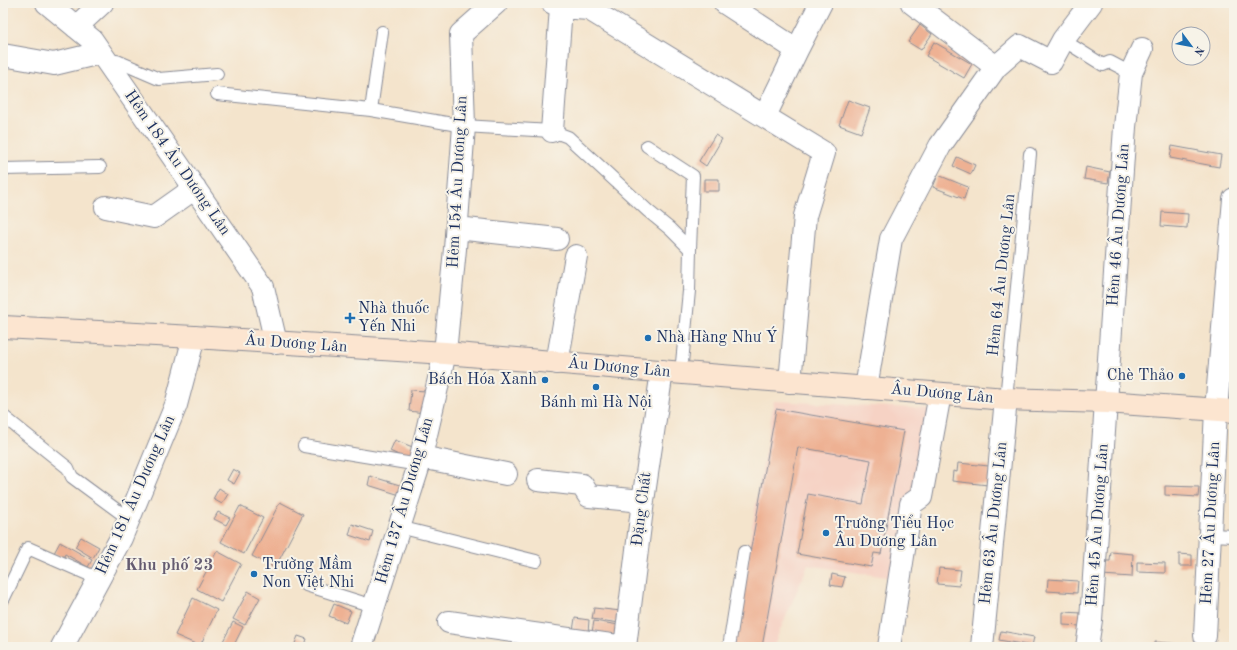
<svg xmlns="http://www.w3.org/2000/svg" width="1237" height="650" font-family="'Old Standard TT',serif">
<rect width="100%" height="100%" fill="#f7f3e8"/>
<filter id="ink" filterUnits="userSpaceOnUse"><feTurbulence type="fractalNoise" baseFrequency=".025" numOctaves="2"/><feDisplacementMap in="SourceGraphic" scale="8" xChannelSelector="R" yChannelSelector="G"/><feConvolveMatrix kernelMatrix="1 2 1 2 8 2 1 2 1" color-interpolation-filters="sRGB"/></filter>
<filter id="wash" filterUnits="userSpaceOnUse"><feTurbulence type="fractalNoise" baseFrequency=".012" numOctaves="4" result="noise"/><feDisplacementMap in="SourceGraphic" scale="16" xChannelSelector="R" yChannelSelector="G"/><feGaussianBlur stdDeviation="0.9" result="paint"/><feColorMatrix in="noise" values="0 0 0 0 0 0 0 0 0 0 0 0 0 0 0 0 0 1.4 0 .05"/><feComposite in="paint" operator="in"/></filter>
<g filter="url(#wash)">
<rect width="100%" height="100%" fill="#f4e4cc"/>
<path fill="#f6d2c4" d="M774 401 930 409 893 578 808 565 773 647H731Z"/>
<g id="blocks">
<path fill="#eeb193" d="M920 25 932 34 921 50 908 42Z
M934 42 972 64 964 78 926 56Z
M848 100 870 108 861 133 839 125Z
M715 135 722 139 706 166 699 161Z
M1172 146 1221 155 1219 167 1170 158Z
M957 157 975 165 971 174 953 166Z
M1086 167 1110 172 1108 183 1084 179Z
M938 175 968 187 964 199 933 187Z
M704 179H719V191H704Z
M1162 212 1188 214 1187 228 1161 226Z
M411 390 426 391 424 413 409 411Z
M776 409 904 431 881 554 874 553 871 567 797 554 808 494 863 504 871 460 798 447 762 647H733Z
M395 440 415 448 409 460 390 451Z
M958 463 989 466 988 485 952 481 953 471 957 472Z
M233 469 240 473 234 484 227 480Z
M370 476 403 486 400 495 368 485Z
M1165 486 1199 487 1198 497 1165 495Z
M219 488 228 494 222 504 213 499Z
M280 502 303 514 275 568 252 556Z
M240 506 263 518 244 554 221 542Z
M218 512 230 518 226 525 214 519Z
M352 524 373 531 370 542 349 535Z
M81 537 99 547 93 558 75 547Z
M60 542 92 560 88 567 65 554 63 558 54 553Z
M217 551 241 564 221 602 197 589Z
M1111 552 1133 554 1132 577 1102 575 1103 561H1110Z
M1179 554 1192 555V566H1179Z
M1137 562 1165 563V573L1137 572Z
M939 568 961 570 959 586 937 584Z
M832 574 845 577 842 587 830 585Z
M1048 579 1078 581 1077 593 1047 591Z
M248 591 260 598 245 625 233 619Z
M193 598 217 610 200 646 175 635Z
M334 604 351 611 346 623 329 616Z
M594 608 621 611 620 623 592 619Z
M1063 612 1082 613 1081 626 1063 625Z
M575 618 589 620 588 633 573 631Z
M594 621 619 625 617 636 592 632Z
M233 622 243 627 233 647H225L221 645Z
M1001 631 1034 637 1032 646 999 640Z
M298 636 307 639 304 647 294 646Z
M1155 642 1182 644V647H1155Z"/>
</g>
</g>
<g filter="url(#ink)">
<use href="#blocks" fill-opacity="0" stroke="#888a95" stroke-width="1"/>
<g fill="none" stroke-linecap="round" stroke-linejoin="round">
<defs>
<path id="lane" d="M1063 40 1103 65 1110 62 1131 73
M111 67 117 61 159 79 217 74
M217 94 371 110 464 126 552 131 568 137 648 211 670 229 690 249 689 291 681 373
M371 110 382 32
M647 146 693 176 690 249
M3 169 100 167
M1006 399 1030 154
M3 416 68 468 72 477 129 519
M304 446 419 465
M399 527 536 561
M1210 535 1234 536
M306 585 373 606
M4 598 28 548 99 579
M729 647 744 552"/>
<path id="street" d="M47 3 92 40 263 287 276 343
M553 3 561 7 589 9 824 153 805 216 790 382
M725 3 797 50
M912 3 996 67
M76 27 102 3
M3 55 54 64 100 53
M765 116 797 50 821 3
M552 131 561 7
M106 207 154 217 195 188
M457 228 557 239
M557 363 576 256
M866 388 891 239 940 146 996 67 1020 46 1051 62 1063 40 1091 3
M421 457 506 474
M538 480 582 485 589 496 643 501
M449 622 625 647
M1205 636 1216 410 1234 199
M62 647 121 538 176 405 194 337
M361 647 419 465 445 353 455 249 464 126 461 34 496 3
M625 647 643 501 662 371
M889 647 911 504 921 497 940 394
M982 647 1006 399
M1087 647 1091 620 1125 127 1131 73 1142 49"/>
<path id="secondary" d="M3 327 194 337 445 353 634 369 1006 399 1106 402 1234 411"/>
</defs>
<use href="#lane" stroke="#888a95" stroke-width="14"/>
<use href="#street" stroke="#888a95" stroke-width="24"/>
<use href="#secondary" stroke="#888a95" stroke-width="24"/>
<use href="#lane" stroke="#fff" stroke-width="12"/>
<use href="#street" stroke="#fff" stroke-width="22"/>
<use href="#secondary" stroke="#fce5d0" stroke-width="22"/>
</g>
</g>
<g fill="#1f6fb2" stroke="#f7f3e8" stroke-width="1.5">
<path d="M348 312h4v4h4v4h-4v4h-4v-4h-4v-4h4z"/>
<circle cx="648" cy="338" r="4"/>
<circle cx="1182" cy="376" r="4"/>
<circle cx="545" cy="380" r="4"/>
<circle cx="596" cy="387" r="4"/>
<circle cx="826" cy="533" r="4"/>
<circle cx="254" cy="574" r="4"/>
</g>
<g text-anchor="middle" dominant-baseline="central" stroke-width="4" stroke-linejoin="round" paint-order="stroke">
<g font-size="16" fill="#1b2f5e" stroke="#f7f3e8">
<text transform="translate(177 163) rotate(55)">Hẻm 184 Âu Dương Lân</text>
<text transform="translate(458 182) rotate(-87)">Hẻm 154 Âu Dương Lân</text>
<text transform="translate(1119 225) rotate(-86)">Hẻm 46 Âu Dương Lân</text>
<text transform="translate(1002 275) rotate(-84)">Hẻm 64 Âu Dương Lân</text>
<text transform="translate(296 344) rotate(4)">Âu Dương Lân</text>
<text transform="translate(619 368) rotate(5)">Âu Dương Lân</text>
<text transform="translate(942 394) rotate(5)">Âu Dương Lân</text>
<text transform="translate(136 495) rotate(-66)">Hẻm 181 Âu Dương Lân</text>
<text transform="translate(405 501) rotate(-74)">Hẻm 137 Âu Dương Lân</text>
<text transform="translate(642 509) rotate(-83)">Đặng Chất</text>
<text transform="translate(994 523) rotate(-84)">Hẻm 63 Âu Dương Lân</text>
<text transform="translate(1211 523) rotate(-87)">Hẻm 27 Âu Dương Lân</text>
<text transform="translate(1098 525) rotate(-86)">Hẻm 45 Âu Dương Lân</text>
</g>
<g font-size="16" fill="#1b2f5e" stroke="#f7f3e8" text-anchor="start">
<text x="358" y="309">Nhà thuốc<tspan x="358" dy="18">Yến Nhi</tspan></text>
<text x="656" y="338">Nhà Hàng Như Ý</text>
<text x="1174" y="376" text-anchor="end">Chè Thảo</text>
<text x="537" y="380" text-anchor="end">Bách Hóa Xanh</text>
<text x="596" y="403" text-anchor="middle">Bánh mì Hà Nội</text>
<text x="834" y="524">Trường Tiểu Học<tspan x="834" dy="18">Âu Dương Lân</tspan></text>
<text x="262" y="565">Trường Mầm<tspan x="262" dy="18">Non Việt Nhi</tspan></text>
</g>
<g font-size="17" font-weight="bold" fill="#655c71" stroke="#f7f3e8">
<text x="169" y="565">Khu phố 23</text>
</g>
</g>
<rect width="1237" height="650" fill="none" stroke="#f7f3e8" stroke-width="16"/>
<g transform="translate(1191 46) rotate(122)"><circle r="19" fill="#f7f3e8" stroke="#9fa5b1"/>
<path d="M0-3L7 15L0 10L-7 15Z" fill="#1f6fb2"/>
<text y="-6" font-size="11" font-weight="bold" text-anchor="middle" fill="#1b2f5e">N</text>
</g>
</svg>
